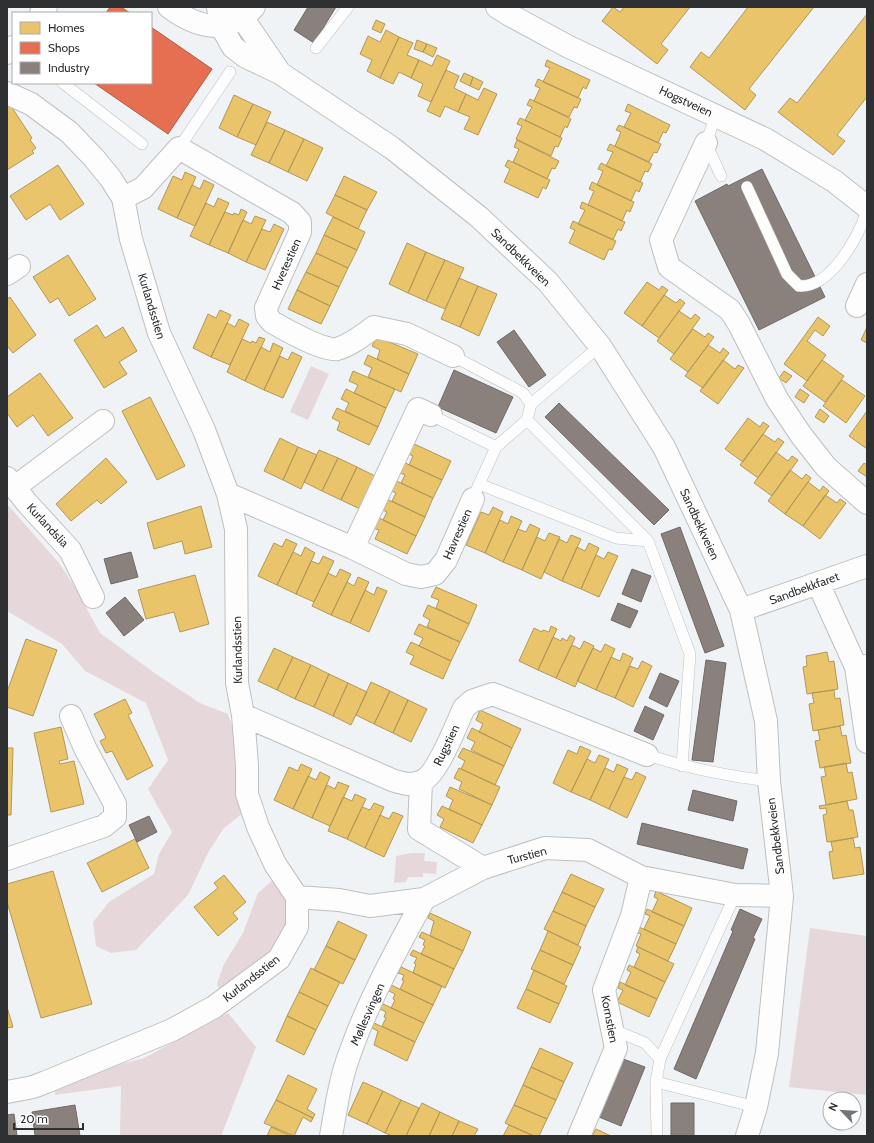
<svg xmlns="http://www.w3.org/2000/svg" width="874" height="1143" font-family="Cabin,sans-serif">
<rect width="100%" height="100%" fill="#f0f3f6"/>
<path fill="#e6d8da" d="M311 366 329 374 308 420 290 412Z
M7 504 59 563 76 589 100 633 156 674 200 703 228 714 235 735 250 808 224 828 209 851 188 895 136 950 111 953 96 946 93 922 109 902 154 874 159 854 172 832 148 789 168 760 146 703 85 671 62 644 7 611Z
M411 853H425L424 861 437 862 436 874 423 873V877H408L406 882 394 883 396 856Z
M276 877 293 917 273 951 222 995 217 984 224 964 243 933 258 893Z
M810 928 867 936 866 1095 789 1087Z
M228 1013 256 1047 221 1136H120L121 1086 55 1095 56 1082 144 1058Z"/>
<path fill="#e9c46a" stroke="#b19859" d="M613 7 620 12 624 7H690L661 44 668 50 657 64 602 21Z
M748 7H814L749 89 756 95 745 110 690 67 701 52 709 58Z
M867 14V97L837 135 845 141 833 155 778 112 790 98 797 103Z
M376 20 385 24 381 33 372 29Z
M386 30 399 37 380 78 367 71 372 60 360 54 368 36 380 42Z
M399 37 413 43 407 55 419 60 411 78 399 72 393 84 380 78Z
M417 40 427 44 423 52 414 49Z
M427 44 437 48 433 57 423 52Z
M437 55 450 61 431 102 418 96 423 84 411 78 419 60 432 66Z
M547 60 590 80 586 89 583 87 578 98 543 82 550 68 545 66Z
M446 70 459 76 454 88 466 94 458 112 445 106 440 117 427 111Z
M464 73 473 77 470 86 460 81Z
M473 77 483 82 479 90 470 86Z
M538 79 581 99 577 108 574 107 569 117 534 101 540 88 535 86Z
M484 88 497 94 478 135 464 129 470 117 458 112 466 94 478 100Z
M234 95 253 104 237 137 219 128Z
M530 99 571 119 567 128 565 126 560 137 525 120 532 107 527 105Z
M9 103 32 138 30 140 36 148 32 151 34 153 7 170V104Z
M253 104 271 112 256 145 237 137Z
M628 104 670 125 666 133 663 132 658 143 624 127 631 113 625 111Z
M520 118 562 138 558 147 555 146 551 156 516 139 522 126 517 124Z
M267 122 285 130 269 163 251 155Z
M619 125 661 144 657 153 654 152 649 162 615 146 621 132 616 130Z
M285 130 304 139 288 172 269 163Z
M304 139 323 148 307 181 288 172Z
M517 140 559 161 555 169 552 168 547 179 513 162 519 149 514 147Z
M610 144 652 164 648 172 645 171 640 182 606 166 613 152 607 150Z
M508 160 550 180 546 189 543 187 538 198 504 182 510 169 505 166Z
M601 163 643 183 639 192 636 190 631 201 597 185 603 171 598 169Z
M58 165 84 204 60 220 50 204 26 220 10 196Z
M185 172 196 177 177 218 158 209 173 176 182 180Z
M344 176 377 192 367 210 335 195Z
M204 180 214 185 195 226 177 218 192 185 200 189Z
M592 182 634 202 630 212 627 210 622 221 588 205 594 191 589 189Z
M335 195 367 210 358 229 326 213Z
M218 198 229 203 209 245 190 236 206 203 214 207Z
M582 202 625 222 621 231 618 229 613 240 578 224 585 210 580 208Z
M241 209 247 212 228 253 209 245 225 212 233 215 234 213 239 215Z
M255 216 266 220 246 262 228 253 243 220 251 224Z
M333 217 365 232 357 250 324 235Z
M573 221 616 241 612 250 609 249 604 260 569 243 575 230 570 228Z
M274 224 284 229 265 270 246 262 262 229 270 232Z
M324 235 357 250 348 268 316 253Z
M407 243 426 252 408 293 389 284Z
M426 252 445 260 426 301 408 293Z
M316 253 348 268 339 287 306 272Z
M68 255 96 299 69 316 58 298 50 303 33 277Z
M445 260 464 268 445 309 426 301Z
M306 272 339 287 330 306 297 290Z
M459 278 478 286 460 327 441 319Z
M647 282 659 290 662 286 668 290 642 326 624 313Z
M478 286 497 294 479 336 460 327Z
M297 290 330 306 321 324 288 309Z
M664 295 676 303 680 299 685 303 659 338 642 326Z
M10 297 36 335 13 353 7 346V299Z
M220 310 231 315 211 357 193 348 208 314 216 318Z
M679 311 691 319 695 314 700 318 674 354 657 341Z
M818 317 830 326 823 336 815 330 807 341 826 355 807 381 784 364Z
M239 319 249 324 230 365 211 357 227 323 235 327Z
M97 325 105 338 123 327 137 351 119 362 127 374 104 388 74 340Z
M867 327V343L861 340Z
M693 329 705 337 708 333 714 337 688 372 670 359Z
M259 337 265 339 245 381 227 372 242 339 251 343 252 341 256 343Z
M377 337 418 354 409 374 377 359 380 350 372 346Z
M273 343 283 348 264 390 245 381 261 347 270 352Z
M708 345 720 353 723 348 729 353 703 388 685 376Z
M292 352 302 357 283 398 264 390 280 356 288 360Z
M368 355 409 374 401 392 368 377 372 368 364 364Z
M723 360 735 369 738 365 744 368 718 404 700 391Z
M822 360 844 376 825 402 803 386Z
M353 371 395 389 386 408 354 393 358 385 349 381Z
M784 371 792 376 786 383 779 378Z
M40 373 73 418 48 436 33 415 17 427 7 413V397Z
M842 380 865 396 846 423 823 406Z
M346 389 386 408 378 427 345 411 349 403 341 399Z
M800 389 809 395 804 403 795 397Z
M150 397 185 466 157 480 122 411Z
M337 408 378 427 369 445 337 430 340 422 332 418Z
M820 409 829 416 824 423 815 417Z
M867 411V449L849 436Z
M748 418 760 427 763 422 769 426 743 462 725 449Z
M763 434 775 442 778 438 784 442 758 478 740 465Z
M280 438 298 447 283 480 264 471Z
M410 442 451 461 442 480 409 465 413 456 405 452Z
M298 447 317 455 301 489 283 480Z
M319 450 338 458 322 491 304 482Z
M776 452 788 461 792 456 798 460 772 496 754 483Z
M106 458 127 482 101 504 97 500 71 521 56 504Z
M338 458 357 467 341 500 322 491Z
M401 461 442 480 433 498 401 483 405 475 396 471Z
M864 463 867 465V477L858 471Z
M357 467 375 476 360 509 341 500Z
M790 470 802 479 806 474 811 478 785 514 768 501Z
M392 479 433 498 425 517 392 501 396 493 388 489Z
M808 482 820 491 823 486 829 491 803 526 785 514Z
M825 495 837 503 840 499 846 503 820 539 803 526Z
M384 498 425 517 416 536 383 520 387 512 379 508Z
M201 506 212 547 185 554 182 541 154 549 147 523Z
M493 507 503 512 485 553 466 545 481 512 489 515Z
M375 516 416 536 407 554 375 539 379 530 370 527Z
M511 516 522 521 503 562 485 553 500 520 508 524Z
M530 524 540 529 522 570 503 562 518 529 526 532Z
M549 533 560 537 541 579 522 570 537 537 545 541Z
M571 535 581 539 562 581 544 572 559 539 567 543Z
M286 539 297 544 277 585 258 576 274 543 282 547Z
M589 543 599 548 581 589 562 581 577 547 585 551Z
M305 547 315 553 296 594 277 585 293 552 301 556Z
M608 552 618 556 599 597 581 589 596 555 604 559Z
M323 556 334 561 314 602 296 594 311 561 319 564Z
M340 569 351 574 331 615 312 606 328 573 336 577Z
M195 575 209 624 180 632 174 612 146 619 138 590Z
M358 577 369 582 350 623 331 615 347 582 354 586Z
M377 587 387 591 369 632 350 623 365 590 374 595Z
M436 587 477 605 469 624 436 608 439 600 431 597Z
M428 605 469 624 460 642 427 627 430 620 423 616Z
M419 624 460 642 451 661 419 646 423 638 414 634Z
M551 626 557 629 538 670 519 661 534 628 542 632 543 630 549 632Z
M570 635 575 638 556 678 538 670 553 637 561 641 562 638 567 641Z
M26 639 57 650 33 716 7 707V692Z
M584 641 594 646 575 687 556 678 572 645 580 649Z
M411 642 451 661 443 679 410 664 414 656 406 652Z
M605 644 615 649 596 690 577 681 593 648 601 652Z
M274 648 293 657 277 690 258 681Z
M827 652 829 662 834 661 838 689 807 694 803 667 807 666 806 656Z
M623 653 633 658 615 698 596 690 611 657 620 661Z
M293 657 311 665 295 699 277 690Z
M642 661 652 666 633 707 615 698 630 666 638 669Z
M311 665 329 674 314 707 295 699Z
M329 674 348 683 333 716 314 707Z
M371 682 390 691 374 724 356 715Z
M348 683 367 692 351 725 333 716Z
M834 690 835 699 840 698 844 725 813 731 809 704 814 703 812 693Z
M390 691 408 700 393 733 374 724Z
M125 699 132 713 128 715 153 766 127 780 112 751 106 753 100 741 106 738 94 714Z
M408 700 427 709 411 742 393 733Z
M480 710 521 729 512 748 479 732 483 724 476 720Z
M840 726 842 736 846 735 851 763 820 768 815 741 820 740 818 730Z
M61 727 68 759 59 761 60 764 74 761 84 804 51 812 34 733Z
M472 728 512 748 504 766 471 750 475 742 467 738Z
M580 746 591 751 571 792 553 783 568 750 577 754Z
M7 748H13L11 815H7Z
M463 748 504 766 495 785 461 769 465 761 458 757Z
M599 755 609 759 590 800 571 792 587 759 595 763Z
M846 763 848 773 852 772 857 799 826 805 821 777 826 776 824 767Z
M301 764 312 769 293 809 274 800 289 767 298 771Z
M617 764 628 769 609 809 590 800 605 768 614 772Z
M459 768 500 787 492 805 459 789 462 782 454 778Z
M320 772 330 777 312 818 293 809 308 776 316 780Z
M636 772 646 777 627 818 609 809 624 777 632 780Z
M338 782 349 786 330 826 312 818 327 785 335 789Z
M450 787 492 805 482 825 449 809 453 800 446 796Z
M355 794 366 799 347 839 328 831 343 797 352 801Z
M847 801 849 810H853L858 837 827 842 823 815 827 814 826 808 820 809 819 806Z
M374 803 384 807 365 848 347 839 362 807 370 810Z
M442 806 482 825 473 843 440 827 444 819 437 815Z
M393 812 403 816 384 857 365 848 380 815 389 819Z
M853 838 855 848 860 847 864 874 833 879 829 852 833 851 831 842Z
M135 839 149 868 102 892 87 863Z
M53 871 92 1004 41 1018 7 902V884Z
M571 874 604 889 595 907 562 892Z
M224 875 246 902 233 913 238 919 218 936 194 907 218 888 214 883Z
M656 891 692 908 684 926 652 912 658 899 654 897Z
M562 892 595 907 586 926 553 911Z
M647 909 684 926 676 944 644 929 650 916 645 914Z
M553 911 586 926 578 945 544 929Z
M430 913 471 932 463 951 430 936 434 921 428 918Z
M338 921 367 935 355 960 326 946Z
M639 927 676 944 668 961 636 946 641 934 636 932Z
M548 931 581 947 573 965 540 950Z
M422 932 463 951 454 969 421 954 425 946 423 945 425 940 419 937Z
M326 946 355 960 343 984 314 970Z
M638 947 674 964 665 982 634 967 640 954 636 952Z
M413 950 454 969 445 988 413 973 416 964 414 963 417 958 410 955Z
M540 950 573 965 564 984 531 969Z
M629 965 665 982 657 999 625 985 631 972 627 970Z
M401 967 442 986 433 1005 400 989 404 981 402 980 404 975 398 973Z
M311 968 340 982 328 1006 299 992Z
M534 970 567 986 559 1004 526 989Z
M620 982 657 999 649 1017 617 1002 623 990 618 988Z
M391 985 433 1005 424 1023 391 1008 395 1000 393 999 395 994 389 991Z
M526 989 559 1004 550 1023 517 1008Z
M299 992 328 1006 316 1030 287 1016Z
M383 1004 424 1023 415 1042 382 1026 386 1018 384 1017 386 1012 380 1009Z
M7 1007 13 1027 7 1028Z
M287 1016 316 1030 304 1055 276 1041Z
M374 1023 415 1042 407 1061 374 1045 378 1031 372 1028Z
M540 1048 573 1063 564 1082 531 1067Z
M531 1067 564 1082 556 1100 523 1085Z
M288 1075 317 1089 307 1109 315 1114 313 1118 276 1100Z
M363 1082 383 1091 367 1124 348 1115Z
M523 1085 556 1100 547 1119 514 1105Z
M383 1091 401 1100 385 1133 367 1124Z
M276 1100 313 1118 311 1122 303 1117 294 1136 264 1123Z
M401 1100 419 1108 406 1136H392L385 1133Z
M422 1103 440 1112 429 1136H406Z
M514 1105 547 1119 539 1136H534L505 1123Z
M440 1112 459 1121 452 1136H429Z
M459 1121 478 1129 474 1136H452Z
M509 1125 534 1136H503Z
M271 1127 291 1136H267Z
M596 1129 611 1136H592Z"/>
<path fill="#e76f51" stroke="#b05c48" d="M110 7H121L130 13H106Z
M151 27 212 69 168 134 94 83H151Z"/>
<path fill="#8a817c" stroke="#6e6966" d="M308 7H336L314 43 294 30Z
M762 169 825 297 759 330 695 201 727 184 728 186Z
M514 330 546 375 529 387 497 342Z
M454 370 513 397 496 433 438 407Z
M559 403 669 510 654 525 545 417Z
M680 527 724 646 705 653 661 534Z
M131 552 138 577 111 584 104 559Z
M632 569 651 576 641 602 622 594Z
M125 597 144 620 124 636 106 613Z
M618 603 638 611 630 628 611 620Z
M706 660 726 663 713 762 692 760Z
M660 673 679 681 667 707 649 698Z
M645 706 664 715 653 740 634 731Z
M693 790 737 801 733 821 688 810Z
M149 816 157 832 137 842 129 825Z
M642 823 748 849 743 869 637 844Z
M740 909 762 919 753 938 755 939 696 1079 674 1069 733 931 731 930Z
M623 1059 645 1067 621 1126 599 1117Z
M671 1103H694V1136H671Z
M75 1105 80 1136H35L32 1112Z
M14 1114 17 1136H7V1115Z"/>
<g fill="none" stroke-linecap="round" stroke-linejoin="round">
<defs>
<path id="service" d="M316 48 348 7
M63 83 142 144
M716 115 706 143 721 176
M179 148 230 72
M747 187 787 274 799 286C831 288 858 237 867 211
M600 346 531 404 527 420 648 541 690 654 682 766
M453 356 523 393 531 404
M431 415 496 447 527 420
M479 484 616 538 648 541
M476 491 496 447
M647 755C687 768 727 776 769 781
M735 895 660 1059 656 1082 756 1107
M612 1029 645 1043 660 1059
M656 1082 657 1136"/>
<path id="minor" d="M218 7 221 26 233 47 246 57 280 73 392 148 479 217 548 282 600 346 664 447 741 610 766 721 769 781 782 896 767 1053 756 1107 747 1136
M235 7 278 70
M497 7 508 14 569 47 765 139 834 181 867 207
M41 13 46 7
M7 53 13 47
M7 93 31 104 69 132 94 158 111 179 123 198 131 239 159 333 204 430 228 494 236 529 237 683 243 715 247 765V794L258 827 275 864 297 897V927L279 959 214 1007 172 1030 46 1082 33 1087 7 1092
M706 143 661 240 669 267 730 310 739 324 777 399 801 435 826 467 867 503
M123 198 143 188 179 148 292 213 300 222V232L266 308 267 316 272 322C284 329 325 352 337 349 351 345 363 335 374 327L407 334 453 356
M7 274 19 266
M857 306 867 284
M7 478 27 503 70 550 93 597
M15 487 103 421
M228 494 353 548 406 574 421 577 435 574 446 560 473 499
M353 548 418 409 431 415
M818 583 856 667 867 666
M741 610 867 566
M856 667 867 742
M243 715 392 780C402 783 410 786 420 782 437 777 456 725 464 708L472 701 493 694 647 755
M421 782 419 829 483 868
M7 859 104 826 115 817V804L85 748 71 716
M297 897 339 900 370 906 424 899 483 868 545 848 588 850 641 877 735 895 782 896
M331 1136C336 1108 340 1079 350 1053 369 999 397 949 424 899
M579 1136 616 1048 604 990 632 916 641 877"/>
<path id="secondary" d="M169 7C197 28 228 36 254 7"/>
</defs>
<use href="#service" stroke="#bdc0c2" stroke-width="12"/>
<use href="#minor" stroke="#bdc0c2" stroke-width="24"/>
<use href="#secondary" stroke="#bdc0c2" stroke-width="24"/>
<use href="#service" stroke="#fdfdfe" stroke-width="11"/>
<use href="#minor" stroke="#fdfdfe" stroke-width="22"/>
<use href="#secondary" stroke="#fdfdfe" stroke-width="22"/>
</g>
<g text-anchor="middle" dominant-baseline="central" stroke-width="4" stroke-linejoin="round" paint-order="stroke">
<g font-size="12" fill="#2e3032" stroke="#fff">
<text transform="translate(686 101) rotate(25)">Hogstveien</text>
<text transform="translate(521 257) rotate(44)">Sandbekkveien</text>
<text transform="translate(286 264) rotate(-66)">Hvetestien</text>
<text transform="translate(152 306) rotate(73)">Kurlandsstien</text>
<text transform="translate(700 524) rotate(65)">Sandbekkveien</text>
<text transform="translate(48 525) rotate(47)">Kurlandslia</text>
<text transform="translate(457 534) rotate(-66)">Havrestien</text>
<text transform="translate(804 588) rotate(-20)">Sandbekkfaret</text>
<text transform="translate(237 650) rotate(-91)">Kurlandsstien</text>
<text transform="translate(446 745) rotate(-64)">Rugstien</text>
<text transform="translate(775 836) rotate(-97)">Sandbekkveien</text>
<text transform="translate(527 855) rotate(-15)">Turstien</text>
<text transform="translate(251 978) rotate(-38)">Kurlandsstien</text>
<text transform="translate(367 1014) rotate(-66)">Møllesvingen</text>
<text transform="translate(610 1019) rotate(79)">Kornstien</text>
</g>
</g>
<rect width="874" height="1143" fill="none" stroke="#2e3032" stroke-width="16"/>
<rect x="12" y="12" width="140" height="72" fill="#ffffff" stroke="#abacad"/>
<rect x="20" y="22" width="20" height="12" fill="#e9c46a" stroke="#abacad"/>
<text x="48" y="32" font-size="12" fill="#2e3032">Homes</text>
<rect x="20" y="42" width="20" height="12" fill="#e76f51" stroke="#abacad"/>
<text x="48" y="52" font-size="12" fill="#2e3032">Shops</text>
<rect x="20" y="62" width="20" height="12" fill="#8a817c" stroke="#abacad"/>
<text x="48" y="72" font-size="12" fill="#2e3032">Industry</text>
<g transform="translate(842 1111) rotate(295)"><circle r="19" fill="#ffffff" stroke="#abacad"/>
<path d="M0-3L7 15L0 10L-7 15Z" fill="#727477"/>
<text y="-6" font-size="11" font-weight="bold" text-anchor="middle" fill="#2e3032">N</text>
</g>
<path d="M14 1123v6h69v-6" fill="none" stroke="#2e3032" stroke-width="2"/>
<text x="20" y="1123" font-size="12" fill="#2e3032" stroke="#ffffff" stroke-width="3" paint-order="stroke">20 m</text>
</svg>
